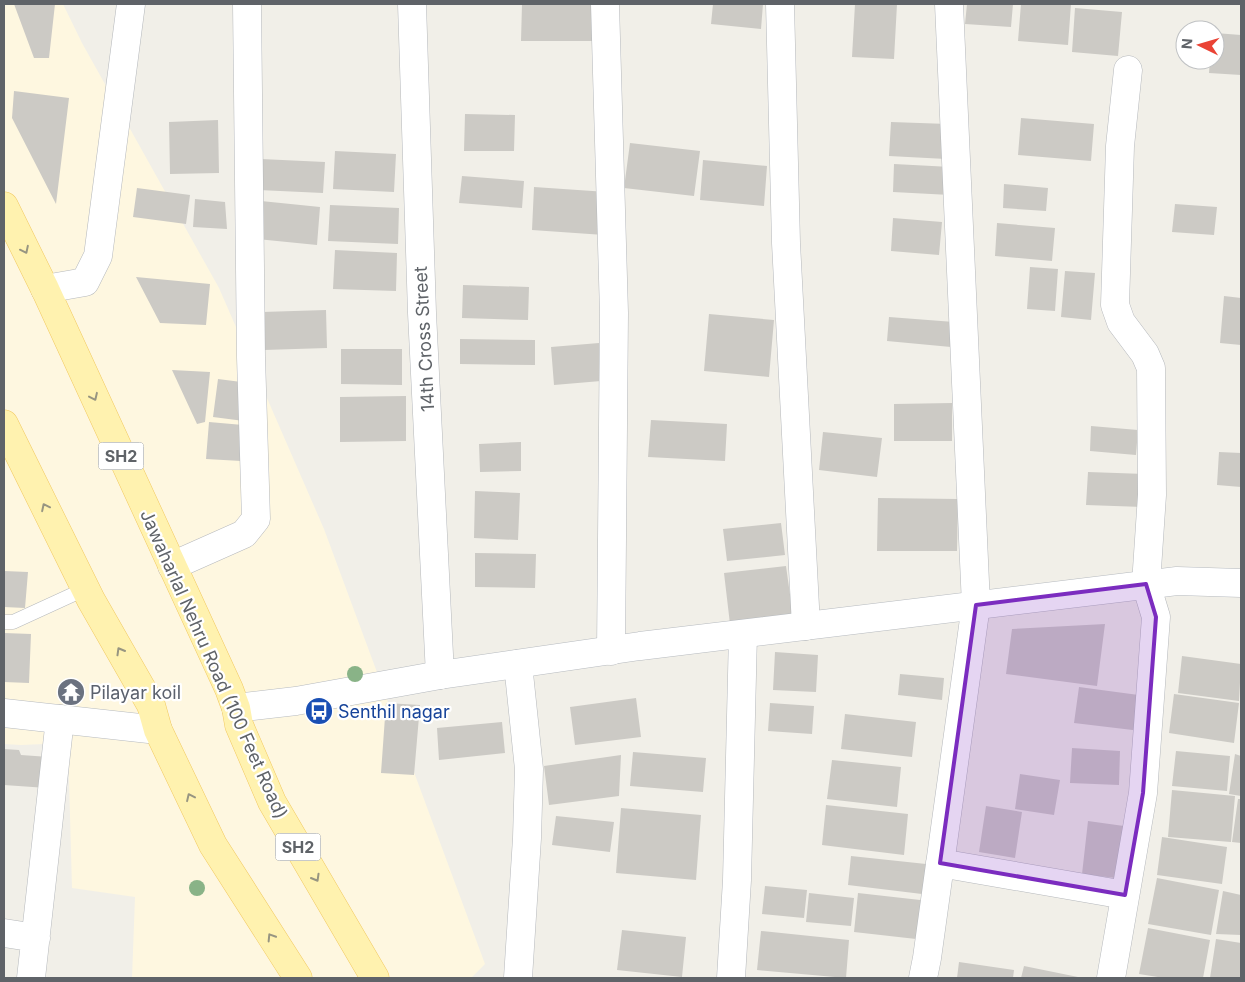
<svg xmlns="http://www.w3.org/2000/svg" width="1245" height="982" font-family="Inter,sans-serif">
<rect width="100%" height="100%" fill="#f1efe8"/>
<path fill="#fef7e0" d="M4 4H63L82 43 219 288 324 529 485 964 471 978H132L135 897 72 888 68 743 21 745 4 744Z"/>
<path fill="#cccac5" d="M14 4H55L49 58H34Z
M522 4H598L597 41H521Z
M713 4H763L761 29 711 24Z
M855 4H897L894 59 852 57Z
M967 4H1013L1011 27 965 24Z
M1021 4H1071L1068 45 1018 41Z
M1075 8 1122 12 1118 56 1072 52Z
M1215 33 1241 35V75L1209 73 1210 60H1215Z
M14 91 69 98 56 204 12 118Z
M465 114 515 115 514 151H464Z
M1021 118 1094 124 1091 161 1018 155Z
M218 120 219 173 170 174 169 122Z
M891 122 948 124 946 159 889 156Z
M630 143 700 151 694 196 624 188Z
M335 151 396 154 394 192 333 189Z
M261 159 325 162 323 193 259 190Z
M703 160 767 166 764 206 700 200Z
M894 164 951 167 950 195 893 192Z
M462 176 524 181 522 208 459 203Z
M1004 184 1048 188 1046 211 1003 208Z
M534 187 607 192 604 235 532 230Z
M137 188 190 195 186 224 133 217Z
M195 199 225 202 227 229 193 227Z
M261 201 320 207 317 245 257 239Z
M1175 204 1217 207 1214 235 1172 232Z
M330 205 399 208 398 244 328 241Z
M893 218 942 222 939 255 891 251Z
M997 223 1055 228 1052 261 995 256Z
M335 250 397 253 396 291 333 289Z
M1030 267 1058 269 1055 311 1027 309Z
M1065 271 1095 273 1091 320 1061 317Z
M136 277 210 284 206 325 160 323Z
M463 285 529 287 528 320 462 318Z
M1224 296 1241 298V345L1220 343Z
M326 310 327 348 264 350 262 312Z
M709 314 774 320 769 377 704 371Z
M889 317 954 322 951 347 887 341Z
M460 339 535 340V365L460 364Z
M599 343 601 381 554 385 551 347Z
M341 349H402V385L341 384Z
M172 370 210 372 205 422 197 424Z
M218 379 249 383 244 421 213 417Z
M406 396V441L340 442V397Z
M952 403V441H894V404Z
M651 420 727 424 725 461 648 457Z
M209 422 243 425 241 461 206 459Z
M1091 426 1138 430 1136 455 1090 451Z
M823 432 882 438 877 477 819 470Z
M521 442V471L480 472 479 444Z
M1219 452 1241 453V487L1217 485Z
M1088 472 1145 474 1143 507 1086 505Z
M475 491 520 493 518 540 474 538Z
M878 498 958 499 957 551H877Z
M781 523 785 555 727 561 723 529Z
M475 553 536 554 535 588 475 587Z
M786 566 793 616 730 624 724 573Z
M4 571 28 572 25 608 4 607Z
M1105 624 1097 686 1006 674 1012 629Z
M4 633 31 634 29 683 4 682Z
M775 652 818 655 816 692 773 690Z
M1182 656 1241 664 1239 701 1178 693Z
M900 674 944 678 942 700 898 695Z
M1079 687 1146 696 1141 731 1074 723Z
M1174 694 1239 703 1234 743 1169 733Z
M636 698 641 737 575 745 570 707Z
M386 703 420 705 414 775 381 773Z
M770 703 814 706 812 734 768 731Z
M845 714 916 722 912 757 841 749Z
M502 722 505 753 439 760 437 728Z
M1072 748 1120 751 1119 785 1070 783Z
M4 749 19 750 21 755 49 757 47 788 4 785Z
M1176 751 1230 756 1227 791 1172 786Z
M633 752 706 758 703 792 630 786Z
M1235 754 1241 756V796L1229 794Z
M621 755 619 796 549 805 544 766Z
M832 760 901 767 897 807 827 799Z
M1020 774 1060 780 1054 815 1015 809Z
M1172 790 1235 796 1231 842 1168 837Z
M1238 799H1241V843L1232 842Z
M826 805 908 814 904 855 822 845Z
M986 806 1022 812 1015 858 979 852Z
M621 808 701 815 696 880 616 873Z
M556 816 614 822 610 852 552 845Z
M1088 821 1131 827 1124 879 1082 874Z
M1162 837 1227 847 1222 884 1157 875Z
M851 856 926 864 922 894 848 885Z
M1157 878 1219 890 1211 935 1148 924Z
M765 886 807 890 804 918 762 914Z
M1223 891 1241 895V935L1216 934Z
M809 893 854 898 851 926 806 922Z
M858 893 929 901 925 940 854 932Z
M1148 928 1210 940 1203 978H1164L1139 974Z
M622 930 686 937 682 977 617 970Z
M761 931 849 940 846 978 757 970Z
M1216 939 1241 943V978H1210Z
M959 962 1014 970 1013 978H957Z
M1024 966 1078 977V978H1021Z"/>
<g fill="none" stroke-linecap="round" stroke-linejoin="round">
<defs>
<path id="lane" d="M4 622H13L85 589"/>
<path id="street" d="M412 4 422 313 440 675
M605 4 614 313 611 651
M780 4 786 243 806 626
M45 289 85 282 98 256 131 4
M172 566 244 534 256 519 251 357 247 4
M518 664 529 769 527 838 518 978
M940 863 1125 895
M4 933 36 938
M31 978 60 719
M731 978 737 880 743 634
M923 978 927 958 976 605 949 4
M1111 978 1143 793 1156 617 1146 584 1152 495 1151 368 1145 354 1121 322 1115 305 1120 146 1128 70"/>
<path id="secondary" d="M236 708 296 701 440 675 640 646 1177 581 1241 583
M4 713 158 730"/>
<path id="primary" d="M4 206 45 289 229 689 236 708 239 725 272 802 375 978
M4 424 91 600 151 705 158 730 213 845 298 978"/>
</defs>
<use href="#lane" stroke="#b5b8bc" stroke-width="15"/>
<use href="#street" stroke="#b5b8bc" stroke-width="29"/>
<use href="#secondary" stroke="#b6babf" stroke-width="29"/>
<use href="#primary" stroke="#f2c960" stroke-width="29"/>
<use href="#lane" stroke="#fff" stroke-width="14"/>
<use href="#street" stroke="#fff" stroke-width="28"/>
<use href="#secondary" stroke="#fff" stroke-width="28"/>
<use href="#primary" stroke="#fff2af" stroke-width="28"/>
</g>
<g fill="#89b387">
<circle cx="355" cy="674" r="8"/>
<circle cx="197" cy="888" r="8"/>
</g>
<defs><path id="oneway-chevron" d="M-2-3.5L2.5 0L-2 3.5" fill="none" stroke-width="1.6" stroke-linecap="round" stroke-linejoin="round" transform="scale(1.25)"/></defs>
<g stroke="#979581">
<use href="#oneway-chevron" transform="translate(25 250) rotate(64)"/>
<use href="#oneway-chevron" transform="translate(94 397) rotate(65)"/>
<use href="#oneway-chevron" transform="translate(45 507) rotate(-116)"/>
<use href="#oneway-chevron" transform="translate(120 651) rotate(-120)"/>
<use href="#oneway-chevron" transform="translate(190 797) rotate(-115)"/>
<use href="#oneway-chevron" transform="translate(316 878) rotate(60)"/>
<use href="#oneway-chevron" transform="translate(271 937) rotate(-122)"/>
</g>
<path fill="#7b2cbf" fill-opacity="0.2" stroke="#7b2cbf" stroke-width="4" stroke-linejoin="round" d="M1146 584 1156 617 1143 793 1125 895 940 863 976 605Z"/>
<defs>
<symbol id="temple-disc" viewBox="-11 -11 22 22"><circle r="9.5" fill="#6b7280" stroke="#fff"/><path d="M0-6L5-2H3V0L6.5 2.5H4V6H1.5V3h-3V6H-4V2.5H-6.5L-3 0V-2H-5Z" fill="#fff"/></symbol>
<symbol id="bus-disc" viewBox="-11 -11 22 22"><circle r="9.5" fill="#1a4fb4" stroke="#fff"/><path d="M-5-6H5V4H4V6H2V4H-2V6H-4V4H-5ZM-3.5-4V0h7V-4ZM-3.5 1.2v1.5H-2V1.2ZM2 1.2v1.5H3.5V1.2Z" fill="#fff"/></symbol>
</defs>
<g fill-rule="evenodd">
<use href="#temple-disc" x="55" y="676" width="32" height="32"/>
<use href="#bus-disc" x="303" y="695" width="32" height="32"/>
</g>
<g text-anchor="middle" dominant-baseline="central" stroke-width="4.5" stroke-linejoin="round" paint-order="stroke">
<g fill="#fff" stroke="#8f9295" stroke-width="1">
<rect x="98.5" y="442.5" width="45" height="27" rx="4"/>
<rect x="275.5" y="833.5" width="45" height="27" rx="4"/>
</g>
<g font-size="16" font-weight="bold" fill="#5f6368">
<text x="121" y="456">SH2</text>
<text x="298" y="847">SH2</text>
</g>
<g font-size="18" fill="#5f6368" stroke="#fff">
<text transform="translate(424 339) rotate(-93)">14th Cross Street</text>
<text transform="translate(214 664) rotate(66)">Jawaharlal Nehru Road (100 Feet Road)</text>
</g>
<g font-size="18" fill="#5b616d" stroke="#fff" text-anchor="start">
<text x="90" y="692">Pilayar koil</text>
</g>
<g font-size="18" fill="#164399" stroke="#fff" text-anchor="start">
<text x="338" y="711">Senthil nagar</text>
</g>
</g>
<rect width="1245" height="982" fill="none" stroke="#5f6368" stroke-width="10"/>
<g transform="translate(1200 45) rotate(275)"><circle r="24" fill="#ffffff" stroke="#bfc1c3"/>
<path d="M0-4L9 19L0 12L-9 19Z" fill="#ea4335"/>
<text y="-8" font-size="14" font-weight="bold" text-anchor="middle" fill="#5f6368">N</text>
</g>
</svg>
